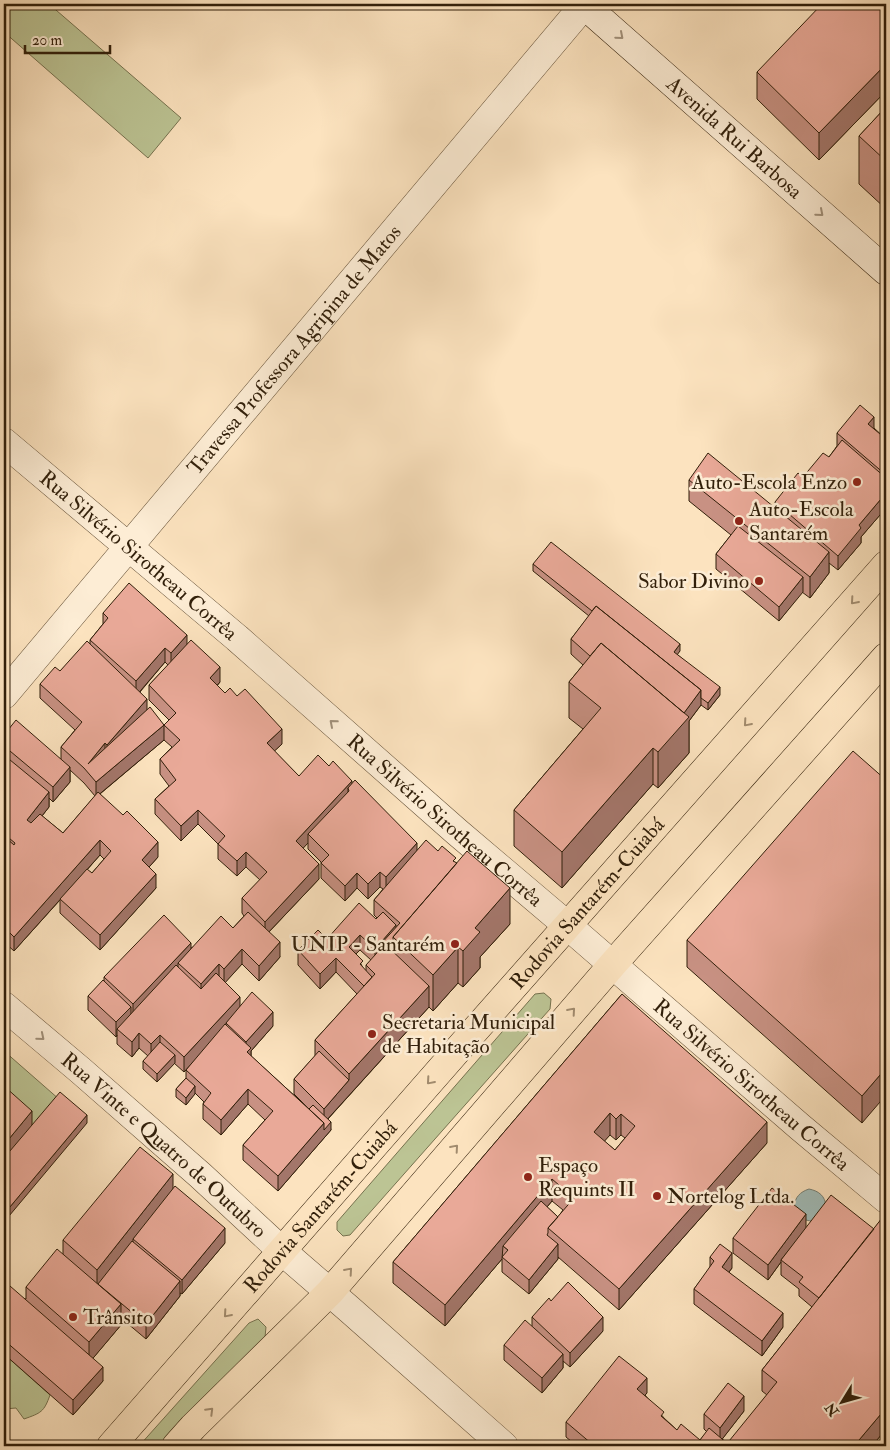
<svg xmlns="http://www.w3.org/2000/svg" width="890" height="1450" font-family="'IM FELL Double Pica',serif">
<rect width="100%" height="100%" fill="#fce3bf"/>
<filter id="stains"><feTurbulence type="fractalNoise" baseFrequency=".004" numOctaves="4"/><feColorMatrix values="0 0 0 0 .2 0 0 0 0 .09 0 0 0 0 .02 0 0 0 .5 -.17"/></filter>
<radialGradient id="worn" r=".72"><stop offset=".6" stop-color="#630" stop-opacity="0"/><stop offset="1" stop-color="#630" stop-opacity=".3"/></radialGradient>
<path fill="#bcc494" stroke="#76724f" d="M4 4H49L181 118 148 158 4 32Z
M544 993 551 999 550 1009 350 1235 343 1236 337 1230V1222L535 994Z
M4 1051 60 1100 32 1133 4 1107Z
M258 1319 266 1327 265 1337 168 1446H139L249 1323Z
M4 1354 50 1395C44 1412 41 1413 24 1419L16 1408 4 1409Z"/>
<path fill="#a1bdba" stroke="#747e74" d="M809 1189C819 1191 825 1196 826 1206L813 1221C802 1221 800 1216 794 1207 795 1197 800 1192 809 1189Z"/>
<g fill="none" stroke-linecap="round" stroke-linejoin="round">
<defs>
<g id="street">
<path id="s1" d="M4 442 237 638 457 832 568 926 800 1127 886 1199"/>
<path id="s2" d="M4 695 585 4"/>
<path id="s3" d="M4 1006 80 1070 200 1175 282 1251 349 1309 504 1446"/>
</g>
<g id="secondary">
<path id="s4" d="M583 4 886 271"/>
</g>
<g id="highway">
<path id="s5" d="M111 1446 469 1037 886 565"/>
<path d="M176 1446 193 1427 330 1292 613 964 886 657"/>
</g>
</defs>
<use href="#street" stroke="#645037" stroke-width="29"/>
<use href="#secondary" stroke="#311f0a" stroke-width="29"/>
<use href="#highway" stroke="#311f0a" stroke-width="29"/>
<use href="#street" stroke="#fdedd5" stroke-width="28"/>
<use href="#secondary" stroke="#fdedd5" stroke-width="28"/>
<use href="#highway" stroke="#fce3bf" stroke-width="28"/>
</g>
<path fill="#c89183" stroke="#311f0a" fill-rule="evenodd" d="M886 4V91L819 160 757 99V72Z
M886 107V209L859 184V136Z
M886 426V508L861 537V543L838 570 829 563V573L810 598 802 592 779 621 716 569V554L731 535 689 501V480L775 508V502L803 477 829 457 837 446V433L874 428 886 439Z
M533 564 680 651 677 654 720 695 708 710 701 705 689 721V753L658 788 653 784 562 888 514 846V810L583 729 569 718V682L583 665 571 654V639L589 616 533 571Z
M103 613 187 644 220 682 217 686 282 744 274 751 299 776 329 766 352 783 417 850 438 851 456 863 510 924 480 957V968L463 987 458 983 433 1011 429 1007 328 1119 331 1130 278 1191 243 1160V1145L265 1120 248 1104 221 1135 203 1119V1104L204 1102 195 1093 186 1105 176 1097V1089L186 1078V1070L193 1062 184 1072 174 1063 157 1082 143 1069V1061L148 1056 139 1048 132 1057 117 1044V1035L116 1037 88 1010V996L104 981V977L191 948 233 928 244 916 242 913V898L260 880 246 867 237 876 218 859V844L198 824 181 841 155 814V799L169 786 160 774V759L172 747 164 740 100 794 158 857 149 867 156 888 100 950 60 913V900L14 951 4 942V735L61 759V747L75 730 40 698V684L60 671 90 644V640L103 624ZM165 662 168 665 149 685V700L169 720 164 725 147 710 140 692ZM70 770 84 783 95 796 63 833 42 816 49 807V798L53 802 70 782ZM308 843V849L321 862V878L345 901 357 888 368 899 380 887 383 889 374 900V915L377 918 376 919 327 939 298 950V965L320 989 336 972 357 994 315 1040V1056L294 1079V1094L309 1109 251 1056V1051L273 1026 240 1006 225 982 242 964 259 981 280 957 269 932 319 879 303 848ZM100 855 104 859 92 873 87 870ZM360 950 371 960 366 965V971L363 968 356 954Z
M886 780 862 1123 687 967V940Z
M622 994 767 1143 619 1310 558 1257V1259L529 1294 502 1272V1259L445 1326 393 1283V1262ZM610 1135 616 1140 621 1135 625 1138 615 1150 604 1141ZM552 1201 563 1210 558 1217 547 1207Z
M173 1189 225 1243 182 1294 180 1293V1296L146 1339 121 1318V1325L93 1358 103 1381 73 1415 4 1354V1294L26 1299V1287L63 1254V1240Z
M886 1213V1429L872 1446H577L566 1437V1422L647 1393 645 1395 664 1418 677 1430 700 1440 707 1432 704 1429V1414L744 1411 722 1439 728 1444 767 1395 762 1391V1370L812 1307 799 1296V1289L781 1275V1262L768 1280 733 1253V1238L806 1228 874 1229Z
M710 1257 732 1268 729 1272 783 1327 762 1356 694 1304V1289L710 1268Z
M551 1301 603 1331 570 1367 563 1361V1368L542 1393 504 1360V1345L532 1326V1317Z"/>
<path fill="#a3766a" stroke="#311f0a" d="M886 64V91L819 160V133Z
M874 417V432L868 424Z
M886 493V508L861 537V543L838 570V556L859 525Z
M829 552V573L810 598V577Z
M803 577V592L779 621V607Z
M187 635V650L171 668V653Z
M680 644V651L674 659V652Z
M165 648V662L136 696V681Z
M220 667V682L210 693V678Z
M720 687V695L708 710V703Z
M701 690V705L689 721V753L658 788V752L674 726Z
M147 699V714L107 759V745Z
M164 725V740L96 797V782Z
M282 729V744L267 758V743Z
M105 743V758L88 764Z
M653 748V784L562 888V852Z
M70 767V782L53 802V787Z
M352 781V796L348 788V801L308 834V843L296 856V841Z
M49 792V807L27 835V820Z
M198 810V824L181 841V826Z
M100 840V855L14 951V937Z
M158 842V857L142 875V860Z
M417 843V857L386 892V877Z
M246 852V867L237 876V861Z
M319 864V879L265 936V922Z
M380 872V887L368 899V884Z
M357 873V888L345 901V886Z
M156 874V888L100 950V935Z
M510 888V924L480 957V968L463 987V951L475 928Z
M396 925V939L393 937 379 946V958L375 963V949Z
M360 935V950L349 961V947Z
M280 942V957L259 981V966Z
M191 943V958L178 963V972L133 1019V1004Z
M458 947V983L433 1011V975Z
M242 949V964L224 984V969Z
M336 958V972L320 989V974Z
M219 964V979L201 999V984Z
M429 986V1007L324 1123 331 1122V1130L278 1191V1176L324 1123V1109L349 1080V1074Z
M240 997V1012L226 1023V1027L184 1072V1057Z
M131 1007V1022L117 1029V1035L116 1037V1022Z
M273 1012V1026L251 1051V1062L246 1056V1042Z
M139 1033V1048L132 1057V1042Z
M160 1035V1049L151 1059V1044Z
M175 1055V1063L157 1082V1074Z
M886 1068V1095L862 1123V1096Z
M195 1086V1094L186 1105V1098Z
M248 1089V1104L221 1135V1120Z
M32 1111V1133L4 1166V1145Z
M610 1113V1135L594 1153V1132Z
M621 1114V1135L616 1140V1119Z
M87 1115V1123L4 1222V1214Z
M767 1122V1143L619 1310V1289Z
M173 1174V1196L133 1239V1246L97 1291V1270Z
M552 1179V1201L508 1253V1250L503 1246 502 1259 445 1326V1305Z
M806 1214V1229L781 1260V1262L768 1280V1265Z
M225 1228V1243L182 1294V1280Z
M558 1244V1259L529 1294V1280Z
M732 1253V1268L722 1281V1267Z
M180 1281V1296L146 1339V1324Z
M121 1304V1325L89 1363V1342Z
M783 1313V1327L762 1356V1341Z
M603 1317V1331L570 1367V1353Z
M563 1354V1368L542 1393V1378Z
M103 1367V1381L73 1415V1400Z
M647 1378V1393L637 1404V1389Z
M744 1396V1411L720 1442V1428Z
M886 1408V1429L872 1446H854Z"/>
<path fill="#e9a998" stroke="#311f0a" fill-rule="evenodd" d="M822 4H886V64L819 133 757 72Z
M886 107V161L859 136Z
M860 405 874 417 868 424 886 439V475L837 433Z
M842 440 886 478V493L859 525 861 528 838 556 775 502 798 473 803 477 823 453 829 457Z
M708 453 829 552 810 577 689 480Z
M738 526 803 577 779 607 716 554Z
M551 542 680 644 674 652 720 687 708 703 701 698V690L596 606 592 611 533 564Z
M129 583 187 635 171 653 165 648 136 681 90 640 108 618 103 613Z
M596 606 701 690 684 713 601 643 590 656 571 639Z
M191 640 220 667 210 678 225 693 230 688 237 696 245 689 282 729 267 743 299 776 318 755 329 766 333 761 352 781 296 841 319 864 265 922 242 898 267 872 246 852 237 861 218 844 225 836 198 810 181 826 155 799 176 780 160 759 180 740 164 725 96 782 84 768 61 747 82 722 40 684 55 667 60 671 87 641 147 699 107 745 105 743 88 764 150 707 164 725 176 713 149 685Z
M601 643 689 717 658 752 653 748 562 852 514 810 601 708 569 682Z
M16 720 70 767 53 787 4 746V735Z
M853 751 886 780V1068L862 1096 687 940Z
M4 755 49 792 27 820 31 823 40 814 63 833 98 792 123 815 127 811 158 842 142 860 156 874 100 935 60 899 87 869 92 873 111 851 100 840 14 937 4 927V840L6 838 14 845 15 843 4 834Z
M355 780 417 843 386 877 380 872 368 884 357 873 345 886 321 863 329 855 308 834 349 791 348 788Z
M426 840 438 851 442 846 456 858 453 861 457 863 393 937V952L385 944 382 948 379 946 400 923 374 900Z
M467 851 510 888 475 928 480 932 463 951 458 947 433 975 393 937Z
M359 903 376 919 383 912 396 925 375 949 360 935 349 947 363 961 360 964 372 977 364 986 336 958 320 974 298 950 318 930 327 939Z
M248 912 280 942 259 966 242 949 224 969 219 964 201 984 178 963 221 916 233 928Z
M164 915 191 943 133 1004 104 977Z
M385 944 429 986 349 1074 315 1040 375 974 366 965Z
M176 965 201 989 216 973 240 997 184 1057 160 1035 151 1044 139 1033 132 1042 117 1029Z
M103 980 131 1007 116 1022 88 996Z
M252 992 273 1012 246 1042 226 1023Z
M622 994 767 1122 619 1289 548 1228 574 1198 552 1179 445 1305 393 1262ZM610 1113 616 1119 621 1114 635 1126 615 1150 594 1132Z
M225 1024 251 1048 247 1052 324 1123 278 1176 243 1145 273 1111 248 1089 221 1120 203 1104 211 1093 186 1070Z
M160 1042 175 1055 157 1074 143 1061Z
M319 1051 349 1080 324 1109 294 1079Z
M186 1078 195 1086 186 1098 176 1089Z
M4 1086 32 1111 4 1145Z
M60 1092 87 1115 4 1214V1158Z
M313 1105 331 1122 324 1130V1123L309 1109Z
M140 1147 173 1174 97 1270 63 1240Z
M175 1186 225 1228 182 1280 133 1239Z
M772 1188 806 1214 768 1265 733 1238Z
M831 1195 874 1229 819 1298 799 1282 803 1277 781 1260Z
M541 1201 558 1217 548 1228V1233L547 1235 558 1244 529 1280 502 1257 508 1250 503 1246Z
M886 1213V1408L854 1446H725L777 1382 762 1370Z
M132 1241 180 1281 146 1324 98 1284Z
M720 1244 732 1253 722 1267 783 1313 762 1341 694 1289 714 1261 710 1257Z
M57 1249 121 1304 89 1342 26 1287Z
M568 1282 603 1317 570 1353 532 1317 549 1298 551 1301Z
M10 1286 103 1367 73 1400 4 1340V1294Z
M525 1320 563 1354 542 1378 504 1345Z
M619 1356 647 1378 637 1389 664 1412 661 1416 677 1430 681 1424 700 1440 709 1428 728 1444 725 1446H591L592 1444 566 1422Z
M728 1383 744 1396 720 1428 704 1414Z"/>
<defs><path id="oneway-chevron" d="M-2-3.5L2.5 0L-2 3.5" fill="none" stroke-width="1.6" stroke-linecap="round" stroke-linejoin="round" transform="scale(1.25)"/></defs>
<g stroke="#a1907a">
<use href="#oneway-chevron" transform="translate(620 36) rotate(41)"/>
<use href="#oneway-chevron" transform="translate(820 213) rotate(41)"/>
<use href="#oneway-chevron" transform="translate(333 723) rotate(-139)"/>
<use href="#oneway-chevron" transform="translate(41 1037) rotate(40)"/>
</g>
<g stroke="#a18b6e">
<use href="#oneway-chevron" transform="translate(854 601) rotate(131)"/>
<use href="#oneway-chevron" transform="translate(747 723) rotate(131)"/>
<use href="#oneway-chevron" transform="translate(572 1011) rotate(-49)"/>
<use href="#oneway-chevron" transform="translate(430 1081) rotate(131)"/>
<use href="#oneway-chevron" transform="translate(455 1148) rotate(-49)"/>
<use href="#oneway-chevron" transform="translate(349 1271) rotate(-49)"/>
<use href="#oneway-chevron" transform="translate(227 1314) rotate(131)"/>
<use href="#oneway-chevron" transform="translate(210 1411) rotate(-45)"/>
</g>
<g fill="#8f2418" stroke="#fdedd5" stroke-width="2">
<circle cx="857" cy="482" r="5"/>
<circle cx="739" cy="521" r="5"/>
<circle cx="759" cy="581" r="5"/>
<circle cx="455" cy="944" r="5"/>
<circle cx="372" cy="1034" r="5"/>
<circle cx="528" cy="1177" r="5"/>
<circle cx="657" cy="1196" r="5"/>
<circle cx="73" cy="1317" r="5"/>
</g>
<g text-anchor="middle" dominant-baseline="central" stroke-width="5" stroke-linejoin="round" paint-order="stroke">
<g font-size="21" fill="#311f0a" stroke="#fdedd5">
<text stroke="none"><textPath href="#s4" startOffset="202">Avenida Rui Barbosa</textPath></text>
<text stroke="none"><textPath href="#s2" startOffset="451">Travessa Professora Agripina de Matos</textPath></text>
<text stroke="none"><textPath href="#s1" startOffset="176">Rua Silvério Sirotheau Corrêa</textPath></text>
<text stroke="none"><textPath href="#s1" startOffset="581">Rua Silvério Sirotheau Corrêa</textPath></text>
<text stroke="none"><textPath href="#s5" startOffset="722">Rodovia Santarém-Cuiabá</textPath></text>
<text stroke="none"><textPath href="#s1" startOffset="986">Rua Silvério Sirotheau Corrêa</textPath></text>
<text stroke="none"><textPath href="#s3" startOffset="212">Rua Vinte e Quatro de Outubro</textPath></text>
<text stroke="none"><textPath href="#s5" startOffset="318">Rodovia Santarém-Cuiabá</textPath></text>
</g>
<g font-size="21" fill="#311f0a" stroke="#fdedd5" text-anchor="start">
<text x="847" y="482" text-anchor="end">Auto-Escola Enzo</text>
<text x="749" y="509">Auto-Escola<tspan x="749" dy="24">Santarém</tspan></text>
<text x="749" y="581" text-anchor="end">Sabor Divino</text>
<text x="445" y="944" text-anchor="end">UNIP - Santarém</text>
<text x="382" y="1022">Secretaria Municipal<tspan x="382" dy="24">de Habitação</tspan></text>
<text x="538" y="1165">Espaço<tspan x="538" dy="24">Requints II</tspan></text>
<text x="667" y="1196">Nortelog Ltda.</text>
<text x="83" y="1317">Trânsito</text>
</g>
</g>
<rect width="890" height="1450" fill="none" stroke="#fce3bf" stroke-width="20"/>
<rect x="5" y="5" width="880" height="1440" fill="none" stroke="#311f0a" stroke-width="2.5"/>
<rect x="10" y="10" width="870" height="1430" fill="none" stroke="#311f0a"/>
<g transform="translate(842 1402) rotate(233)" stroke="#fdedd5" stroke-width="4" paint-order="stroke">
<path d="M0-4L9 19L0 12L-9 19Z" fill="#311f0a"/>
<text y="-8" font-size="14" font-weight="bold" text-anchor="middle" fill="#311f0a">N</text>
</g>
<path d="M25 45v8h85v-8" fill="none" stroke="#311f0a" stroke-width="2.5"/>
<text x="32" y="45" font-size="15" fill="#311f0a" stroke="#fdedd5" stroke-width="4" paint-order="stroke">20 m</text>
<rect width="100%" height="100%" filter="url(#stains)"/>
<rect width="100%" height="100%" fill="url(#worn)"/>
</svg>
